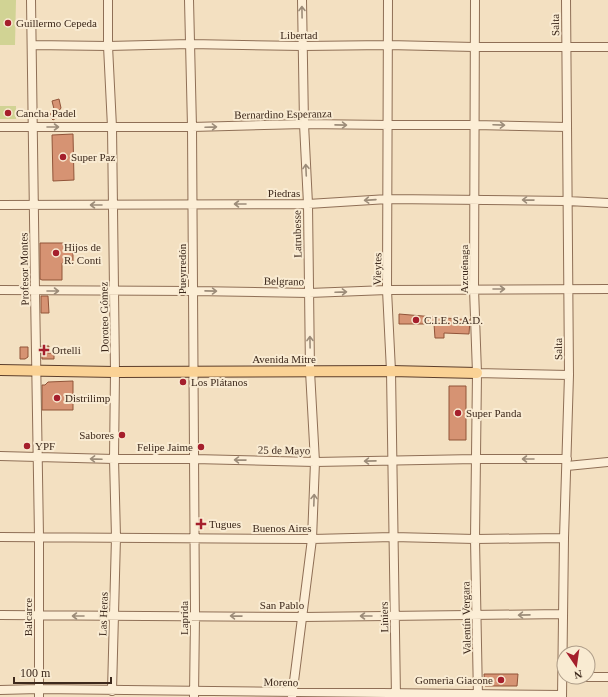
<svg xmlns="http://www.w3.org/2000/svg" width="608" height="697" font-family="Georgia,serif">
<rect width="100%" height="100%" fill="#f3e0c1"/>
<path fill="#d1d394" d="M0 0H16L15 45H0Z
M0 106H16V119H0Z"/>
<path fill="#d69373" stroke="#915439" d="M59 99 61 108 58 112 59 116 53 120 49 116 54 109 52 101Z
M73 134 74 180 53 181 52 135Z
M40 243H73V263H62V280H42L40 279Z
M41 296H48L49 313H41Z
M399 314 470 320 469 334 444 333V338H435L434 324H399Z
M41 346H49L48 353H54V359H42Z
M20 347H28V357L25 359H20Z
M73 381V410H42V385H45L48 382Z
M449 386H466V440H449Z
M484 674H518L517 686H485Z"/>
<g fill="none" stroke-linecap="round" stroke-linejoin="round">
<defs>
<path id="minor" d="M31 0 35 291 39 537V697
M108 0V46L112 127 115 372 114 459 116 537 112 691
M189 0 192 127 195 615 194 697
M388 0 387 290 391 371 396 697
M475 0 474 289 477 373 475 539 478 697
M32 45 108 46 190 44 303 46 388 45 474 47H608
M0 127H192L304 124 389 125H474L567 127
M0 205 308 204 388 199 567 201 608 203
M0 290 193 291 309 293 387 290 608 289
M477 373 569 375
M0 456 114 459H194L315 462 476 459H567
M567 466 608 462
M0 537 312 539 393 537 475 539 564 538
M0 615 303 617 563 614
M586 677H608
M0 690 39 689 562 695
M292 697 312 539 315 462 310 371 308 204 304 124 302 0
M562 697 564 538 569 375 566 0"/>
<path id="major" d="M0 370 115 372 391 371 477 373"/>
</defs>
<use href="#minor" stroke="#8f6f56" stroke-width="10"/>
<use href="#major" stroke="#5c3e2b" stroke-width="12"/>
<use href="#minor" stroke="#fceed6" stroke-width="8"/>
<use href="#major" stroke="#fad295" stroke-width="10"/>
</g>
<defs><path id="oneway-shaft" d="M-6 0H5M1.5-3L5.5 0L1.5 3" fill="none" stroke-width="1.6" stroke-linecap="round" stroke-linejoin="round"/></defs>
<g stroke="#9c8c79">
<use href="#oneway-shaft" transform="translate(302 12) rotate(-91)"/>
<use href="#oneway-shaft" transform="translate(341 125) rotate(1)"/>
<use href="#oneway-shaft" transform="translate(499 125) rotate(2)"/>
<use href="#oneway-shaft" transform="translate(53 127)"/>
<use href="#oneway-shaft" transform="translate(211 127) rotate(-2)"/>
<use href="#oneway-shaft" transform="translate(306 170) rotate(-93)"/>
<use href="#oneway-shaft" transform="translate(370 200) rotate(176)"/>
<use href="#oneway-shaft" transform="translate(528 200) rotate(-179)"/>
<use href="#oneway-shaft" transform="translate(240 204) rotate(180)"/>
<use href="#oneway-shaft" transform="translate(96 205) rotate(180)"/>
<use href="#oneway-shaft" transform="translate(499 289)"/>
<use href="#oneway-shaft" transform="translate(53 291)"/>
<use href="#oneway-shaft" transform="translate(211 291) rotate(1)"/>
<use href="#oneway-shaft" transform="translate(341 292) rotate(-2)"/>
<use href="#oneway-shaft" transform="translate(310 342) rotate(-91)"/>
<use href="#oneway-shaft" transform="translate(96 459) rotate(-178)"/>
<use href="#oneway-shaft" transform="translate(528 459) rotate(-180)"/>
<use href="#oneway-shaft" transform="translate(240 460) rotate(-179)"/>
<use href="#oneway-shaft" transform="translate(370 461) rotate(179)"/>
<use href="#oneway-shaft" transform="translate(314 500) rotate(-88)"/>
<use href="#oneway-shaft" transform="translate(524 615) rotate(179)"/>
<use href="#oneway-shaft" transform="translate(78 616) rotate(-180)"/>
<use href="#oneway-shaft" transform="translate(236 616) rotate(-179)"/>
<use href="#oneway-shaft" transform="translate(366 616) rotate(180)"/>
</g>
<g fill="#a51f2c" stroke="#f9ebd2" stroke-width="1.5">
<circle cx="8" cy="23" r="4"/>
<circle cx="8" cy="113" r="4"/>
<circle cx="63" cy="157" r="4"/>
<circle cx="56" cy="253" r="4"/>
<circle cx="416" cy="320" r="4"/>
<path d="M42 344h4v4h4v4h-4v4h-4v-4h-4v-4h4z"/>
<circle cx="183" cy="382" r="4"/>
<circle cx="57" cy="398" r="4"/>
<circle cx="458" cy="413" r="4"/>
<circle cx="122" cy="435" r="4"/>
<circle cx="27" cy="446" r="4"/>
<circle cx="201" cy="447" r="4"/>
<path d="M199 518h4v4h4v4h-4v4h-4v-4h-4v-4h4z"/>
<circle cx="501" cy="680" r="4"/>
</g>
<g text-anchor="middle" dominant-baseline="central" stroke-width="4" stroke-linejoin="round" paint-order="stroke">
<g font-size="11" fill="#3d291c" stroke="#f9ebd2" text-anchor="start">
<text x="16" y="23">Guillermo Cepeda</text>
<text x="16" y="113">Cancha Padel</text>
<text x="71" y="157">Super Paz</text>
<text x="64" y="247">Hijos de<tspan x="64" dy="13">R. Conti</tspan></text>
<text x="424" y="320">C.I.E. S.A.D.</text>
<text x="52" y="350">Ortelli</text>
<text x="191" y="382">Los Plátanos</text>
<text x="65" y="398">Distrilimp</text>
<text x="466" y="413">Super Panda</text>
<text x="114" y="435" text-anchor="end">Sabores</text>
<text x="35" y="446">YPF</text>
<text x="193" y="447" text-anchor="end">Felipe Jaime</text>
<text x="209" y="524">Tugues</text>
<text x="493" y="680" text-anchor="end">Gomerìa Giacone</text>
</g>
<g font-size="11" fill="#3d291c" stroke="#f9ebd2">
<text transform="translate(555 25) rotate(-91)">Salta</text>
<text x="299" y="35">Libertad</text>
<text transform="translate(283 114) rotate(-1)">Bernardino Esperanza</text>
<text x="284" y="193">Piedras</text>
<text transform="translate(297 234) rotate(-91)">Latrubesse</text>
<text transform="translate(24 269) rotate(-91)">Profesor Montes</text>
<text transform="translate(182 269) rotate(-90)">Pueyrredón</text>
<text transform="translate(377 269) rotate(-89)">Vieytes</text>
<text transform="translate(464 269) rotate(-90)">Azcuénaga</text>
<text transform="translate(284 281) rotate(1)">Belgrano</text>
<text transform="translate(104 317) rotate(-91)">Doroteo Gómez</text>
<text transform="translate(558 349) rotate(-91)">Salta</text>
<text x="284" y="359">Avenida Mitre</text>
<text transform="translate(284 450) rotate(1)">25 de Mayo</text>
<text x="282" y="528">Buenos Aires</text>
<text x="282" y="605">San Pablo</text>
<text transform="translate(103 614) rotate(-88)">Las Heras</text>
<text transform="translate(28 617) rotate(-90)">Balcarce</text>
<text transform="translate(384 617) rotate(-91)">Liniers</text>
<text transform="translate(184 618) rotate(-90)">Laprida</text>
<text transform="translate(466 618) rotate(-91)">Valentín Vergara</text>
<text transform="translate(281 682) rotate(1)">Moreno</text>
</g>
</g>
<g transform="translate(576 665) rotate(167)"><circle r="19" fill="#f9ebd2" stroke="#ae9d89"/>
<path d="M0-3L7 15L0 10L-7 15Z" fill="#a51f2c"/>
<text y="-6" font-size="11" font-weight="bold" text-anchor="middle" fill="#3d291c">N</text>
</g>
<path d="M14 677v6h97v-6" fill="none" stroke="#3d291c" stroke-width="2"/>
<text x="20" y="677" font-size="12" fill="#3d291c" stroke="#f9ebd2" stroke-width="3" paint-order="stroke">100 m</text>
</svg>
